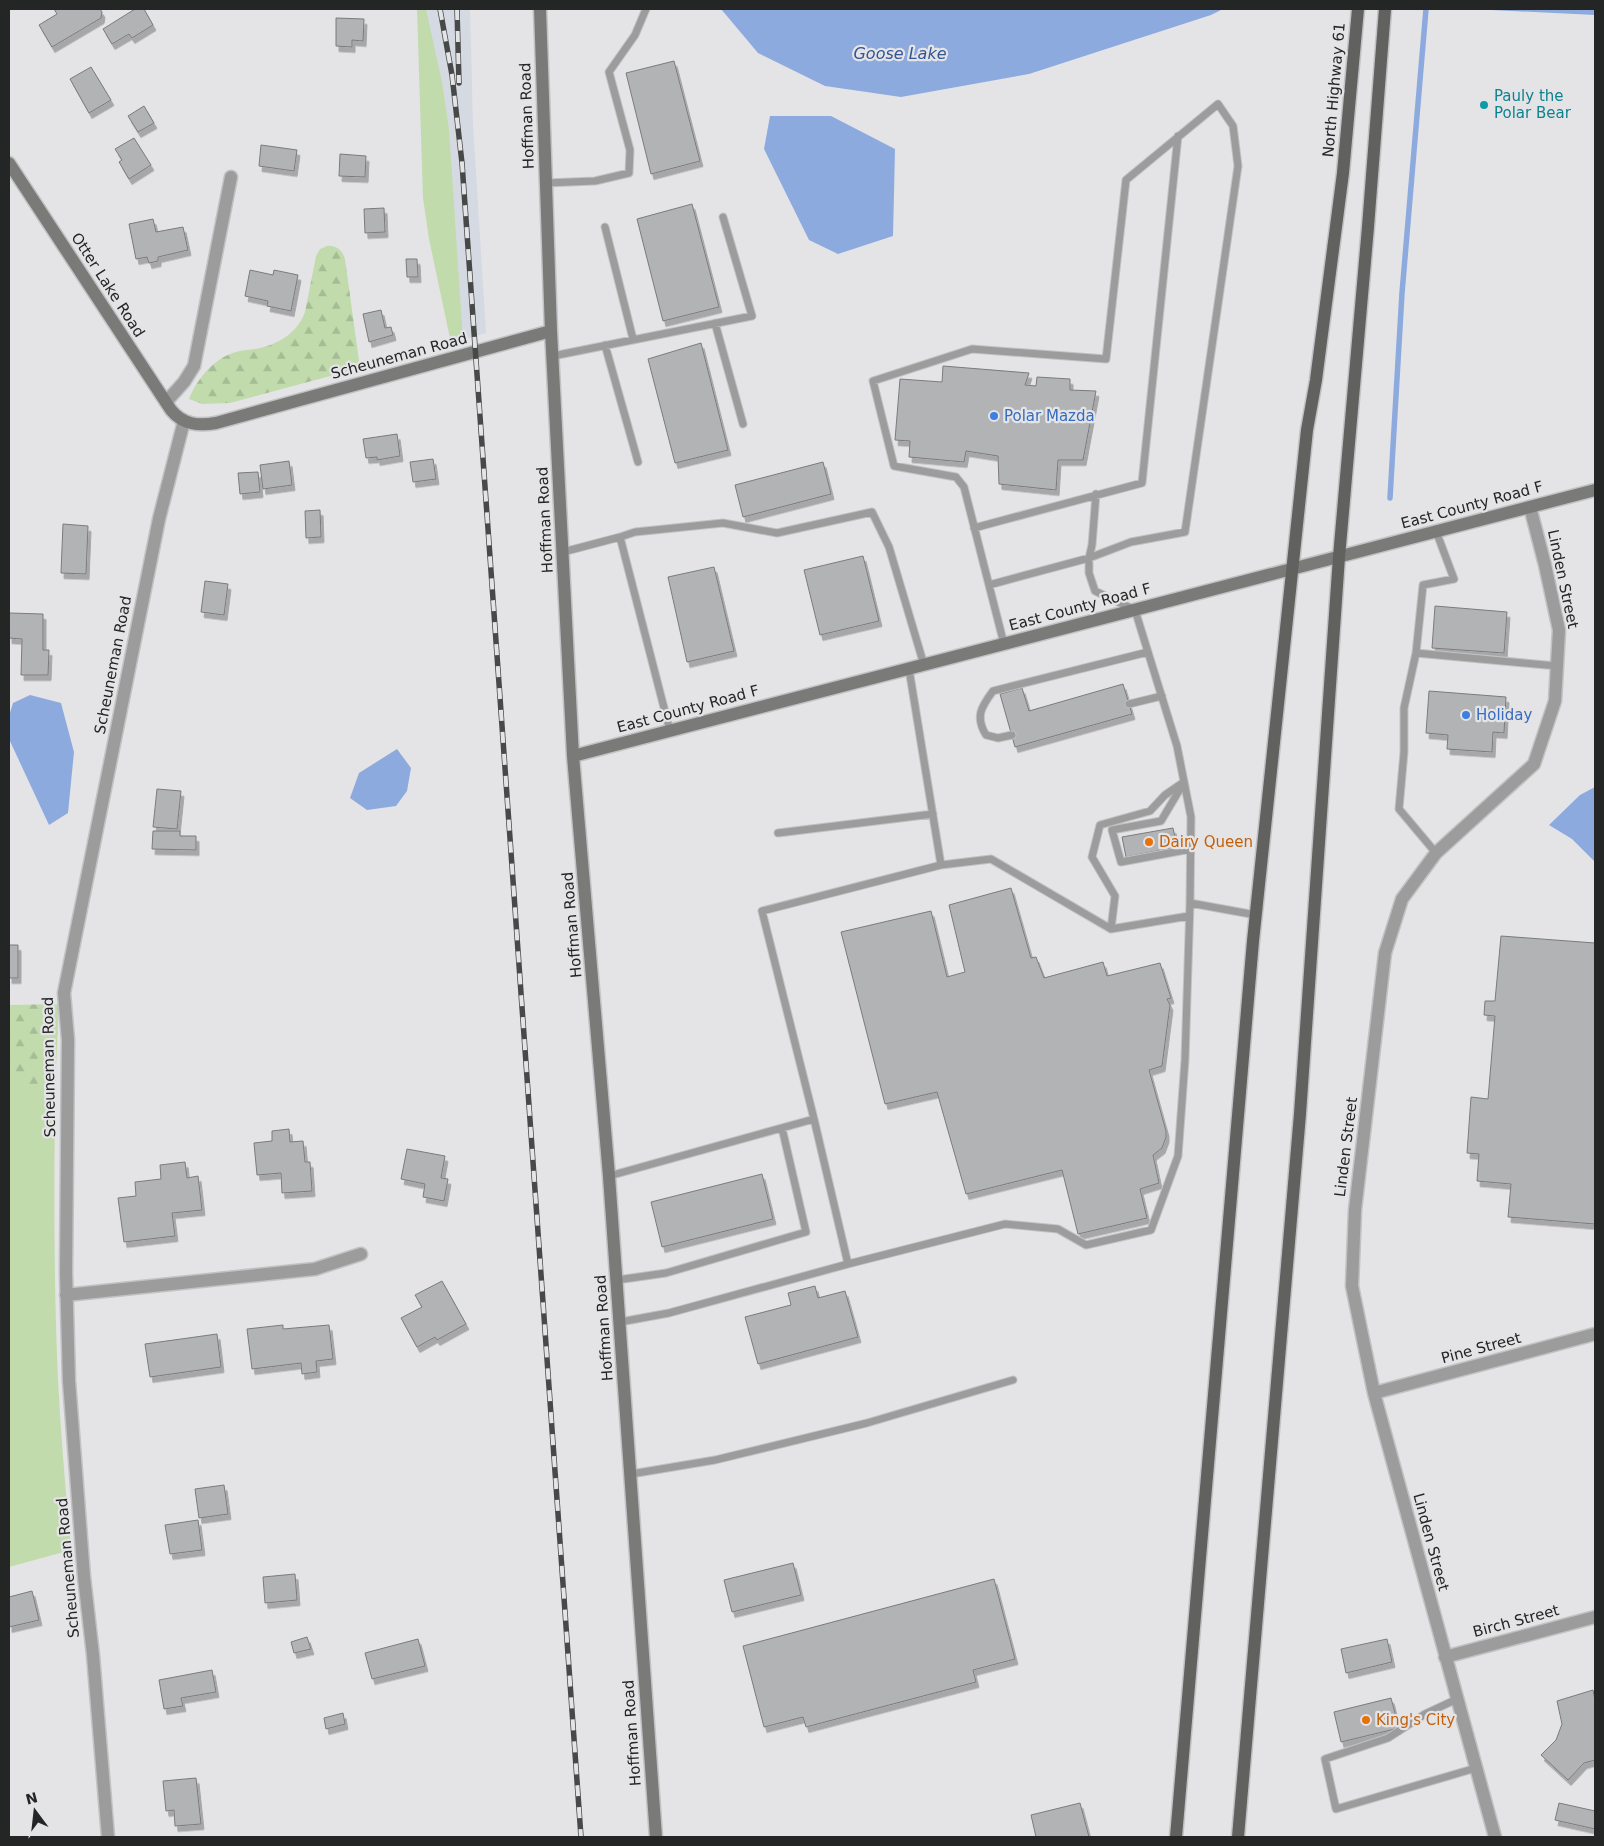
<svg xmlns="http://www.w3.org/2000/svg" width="1604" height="1846" font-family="'DejaVu Sans',sans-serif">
<defs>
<pattern id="forest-firs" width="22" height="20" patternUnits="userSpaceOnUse" patternTransform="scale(1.25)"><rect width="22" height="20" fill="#c1dbad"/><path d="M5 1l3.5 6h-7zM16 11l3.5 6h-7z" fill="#a6bc95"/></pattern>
<filter id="shadow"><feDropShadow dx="3" dy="5.5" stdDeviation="0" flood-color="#0004"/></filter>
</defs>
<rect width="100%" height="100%" fill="#e4e4e6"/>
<path fill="#d5dae2" d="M425 9H470L473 124 486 333 462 340Z"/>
<path fill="#c1dbad" d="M417 9H426L442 82 449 129 463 340 451 343 429 239 423 198Z
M9 1038 56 1042C54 1155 53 1267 58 1380 61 1437 66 1494 71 1550L9 1567Z"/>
<path fill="url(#forest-firs)" d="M327 246C336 245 342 250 345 259L360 368 230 403 202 404 189 399C197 379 214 358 236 352 242 350 249 350 255 349 277 345 297 334 305 312L316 256 320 249Z
M59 1004 55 1088 9 1083V1005Z"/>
<path fill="#8daadf" d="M721 9H1223L1211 15 1029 74 901 97 825 86 758 53Z
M1471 9H1595V15Z
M770 116H831L895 149 893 236 838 254 809 240 764 149Z
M30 695 61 703 74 752 68 813 49 825 9 739V716L13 703Z
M397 749 411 768 407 791 396 806 367 810 350 798 359 773Z
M1595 787V862L1572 839 1549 825 1580 795Z"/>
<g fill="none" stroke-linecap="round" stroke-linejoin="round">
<path stroke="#8daadf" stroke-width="5.5" d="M1390 498 1402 293 1426 9"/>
</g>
<path fill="#b2b3b4" stroke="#7a7b7c" filter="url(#shadow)" d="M54 9H100L102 12 101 18 52 47 39 25 57 14Z
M135 9H144L153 25 132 38 129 34 112 44 103 29Z
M336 18 364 19 363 41 352 40V47L336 46Z
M674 61 700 161 651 174 626 73Z
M91 67 111 100 89 113 70 79Z
M144 106 154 123 138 132 128 116Z
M134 138 151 165 129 179 119 162 122 160 115 149Z
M261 145 297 150 294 171 259 166Z
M340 154 366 156 365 177 339 176Z
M692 204 719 307 663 321 637 219Z
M384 208 385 232 365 233 364 209Z
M153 219 156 232 183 227 188 250 158 257V261L149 263 147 257 136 259 129 224Z
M406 259H417L418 277H407Z
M250 270 273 275 274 270 298 275 291 311 267 306 268 301 245 296Z
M381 310 385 328 391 327 393 335 369 342 363 314Z
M701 343 728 450 675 463 648 359Z
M943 366 1029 373 1025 385 1036 386 1037 377 1070 379V390L1096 391 1083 460H1058L1056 490 999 484 998 456 966 451 964 462 909 457 910 441 895 440 900 379 942 382Z
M397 434 400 456 377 460V457L366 458 363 439Z
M433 459 436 479 413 482 410 462Z
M289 461 292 485 263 489 260 465Z
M823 462 831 494 743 517 735 485Z
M258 472 260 492 240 494 238 473Z
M320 510 321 537 306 538 305 511Z
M63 524 88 526 86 574 61 573Z
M863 556 879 621 820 635 804 570Z
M714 567 734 651 687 662 668 577Z
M205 581 228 584 224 615 201 612Z
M1435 606 1507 612 1504 653 1432 648Z
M9 613 43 614V650H49L48 675H21L22 639 9 638Z
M1123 684 1132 714 1015 747 1000 694 1022 688 1029 711Z
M1429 691 1506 697 1504 733 1493 732 1492 752 1447 749 1448 735 1426 733Z
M157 789 181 791 177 829 153 827Z
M1173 828 1177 847 1126 857 1122 837Z
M153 831H180V836H196V850L152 849Z
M1011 888 1031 958 1036 957 1044 978 1103 962 1107 976 1160 963 1171 998 1167 999 1170 1005 1162 1066 1149 1070 1166 1131V1137L1162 1148 1153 1155 1159 1183 1140 1189 1147 1218 1078 1234 1062 1170 966 1194 937 1092 885 1104 841 932 931 911 947 977 965 972 949 905Z
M1501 936 1595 943V1224L1508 1217 1511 1184 1477 1181 1479 1154 1467 1153 1471 1097 1488 1099 1495 1016 1484 1015 1485 1001H1495Z
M9 945H18V978H9Z
M289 1129 290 1142 303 1141 305 1162H310L312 1191 282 1193 281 1173 257 1175 254 1143 272 1141V1131Z
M407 1149 445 1156 441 1178 448 1179 444 1201 423 1197 425 1184 401 1179Z
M185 1162 187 1178 198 1176 202 1210 172 1213 175 1236 124 1242 118 1198 136 1196 135 1182 161 1179 160 1165Z
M762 1174 773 1219 662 1247 651 1202Z
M442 1281 466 1324 437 1340 435 1337 417 1347 401 1318 422 1307 415 1295Z
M815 1286 818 1298 845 1291 858 1337 758 1364 745 1317 791 1305 788 1293Z
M283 1325V1329L329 1325 333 1359 316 1361 317 1372 302 1374 301 1363 252 1369 247 1329Z
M217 1334 221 1367 150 1377 145 1344Z
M224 1485 228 1514 199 1518 195 1489Z
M198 1520 202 1550 170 1554 165 1525Z
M793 1563 801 1595 732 1612 724 1580Z
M295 1574 297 1600 265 1603 263 1577Z
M994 1579 1015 1659 973 1670 976 1682 806 1727 803 1717 764 1727 743 1646Z
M32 1591 39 1620 9 1627V1597Z
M307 1637 311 1649 294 1653 291 1642Z
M418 1639 425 1666 372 1679 365 1653Z
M1387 1639 1392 1662 1346 1673 1341 1649Z
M212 1670 216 1692 181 1698 183 1706 164 1709 159 1680Z
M1593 1690 1595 1700V1760L1584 1763 1568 1780 1541 1755 1556 1740 1562 1724 1557 1701Z
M1391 1698 1399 1728 1341 1742 1334 1712Z
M343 1713 345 1724 326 1729 324 1718Z
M196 1778 201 1824 175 1826 174 1810 166 1811 163 1781Z
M1080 1803 1089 1837H1036L1031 1815Z
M1559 1803 1595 1811V1829L1555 1820Z"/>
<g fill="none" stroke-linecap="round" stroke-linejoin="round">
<defs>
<path id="lane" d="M546 183 595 181 629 173 630 150 609 72 635 35 646 9
M605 227 633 339
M715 323 743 424
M605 345 638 462
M553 356 752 316 723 217
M1096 494 1092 545 1089 558V573L1095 591 1135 610 1177 746 1191 817 1190 903 1256 915
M974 528 1142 483 1178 136
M620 537 635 532 723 523 777 533 872 512 889 547 924 665
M563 552 620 537 670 731
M989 585 1089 558 1131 542 1185 532 1238 166 1233 126 1218 104 1126 180 1106 359 972 349 873 381 894 466 956 477 964 487 1004 644
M1416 653 1557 666
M1129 704 1162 696
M1012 735 998 738 986 735C975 717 981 707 993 691L1148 652
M1183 784 1161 821 1112 830 1121 862 1191 849
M778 833 933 814
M1436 853 1399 809 1404 752V708L1416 653 1423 585 1454 579 1436 531
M941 865 991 859 1111 929 1189 916
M1111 929 1115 896 1092 857 1100 825 1150 811 1165 795 1184 782
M609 1176 814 1119 762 911 941 865 909 669
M848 1264 1005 1224 1058 1229 1086 1245 1151 1230 1178 1156 1185 1060 1190 903
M617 1280 666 1273 806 1232 782 1128
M620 1322 669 1313 848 1264 814 1119
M631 1474 715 1460 867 1423 1013 1380
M1457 1699 1425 1714 1388 1738 1325 1759 1336 1809 1476 1768"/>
<path id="street" d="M166 402 184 382 194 366 231 177
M66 1295 315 1269 361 1254
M1374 1393 1595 1334
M1445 1657 1595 1617
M108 1837 93 1655 84 1577 69 1381 66 1272 68 1040 64 993 159 519 184 421
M1495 1837 1374 1393 1352 1286 1355 1210 1385 953 1402 899 1436 853 1534 764 1555 701 1559 630 1545 565 1530 507"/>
<path id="secondary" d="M540 9 551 331 573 756 609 1176 656 1837
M9 163 171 410C183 425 199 426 216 423L551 331
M573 756 1595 490"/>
<path id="primary" d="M1176 1837 1253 941 1307 430 1316 380 1343 173 1358 9
M1238 1837 1300 1114 1339 557 1368 227 1385 9"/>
</defs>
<use href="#lane" stroke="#c1c2c3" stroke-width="9"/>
<use href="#street" stroke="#c1c2c3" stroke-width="15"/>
<use href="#secondary" stroke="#c1c2c3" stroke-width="15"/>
<use href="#primary" stroke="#c1c2c3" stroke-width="15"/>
<use href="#lane" stroke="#9d9c9c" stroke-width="7"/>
<use href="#street" stroke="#9d9c9c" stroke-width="12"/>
<use href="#secondary" stroke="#7a7a79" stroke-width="12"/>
<use href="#primary" stroke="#616160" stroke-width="12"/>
<defs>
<path id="rail" d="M440 9 452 75 462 163 581 1837
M457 9 459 83"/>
</defs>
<use href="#rail" stroke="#474848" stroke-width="5.5"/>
<use href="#rail" stroke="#e4e4e6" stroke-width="4" stroke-dasharray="11" stroke-linecap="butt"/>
</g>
<circle fill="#0f9aa8" stroke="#e4e4e6" stroke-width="2" cx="1484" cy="105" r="5"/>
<g fill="#3f7fe0" stroke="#e4e4e6" stroke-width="2">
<circle cx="994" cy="416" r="5"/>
<circle cx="1466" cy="715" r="5"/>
</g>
<g fill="#e8710a" stroke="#e4e4e6" stroke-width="2">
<circle cx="1149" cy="842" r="5"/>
<circle cx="1366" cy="1720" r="5"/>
</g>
<g text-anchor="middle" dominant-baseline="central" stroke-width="4.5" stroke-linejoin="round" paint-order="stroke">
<g font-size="15" fill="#242525" stroke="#e4e4e6">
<text transform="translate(1334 90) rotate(-85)">North Highway 61</text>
<text transform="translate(527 116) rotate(-92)">Hoffman Road</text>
<text transform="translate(108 285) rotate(57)">Otter Lake Road</text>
<text transform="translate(399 356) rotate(-15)">Scheuneman Road</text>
<text transform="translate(1472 505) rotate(-15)">East County Road F</text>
<text transform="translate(545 520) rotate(-93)">Hoffman Road</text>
<text transform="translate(1563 579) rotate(78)">Linden Street</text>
<text transform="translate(1080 607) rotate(-15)">East County Road F</text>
<text transform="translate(113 665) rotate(-79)">Scheuneman Road</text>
<text transform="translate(688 709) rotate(-15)">East County Road F</text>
<text transform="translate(572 925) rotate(-95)">Hoffman Road</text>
<text transform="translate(49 1067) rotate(-91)">Scheuneman Road</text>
<text transform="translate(1346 1147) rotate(-83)">Linden Street</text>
<text transform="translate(604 1328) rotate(-94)">Hoffman Road</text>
<text transform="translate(1481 1348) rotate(-15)">Pine Street</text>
<text transform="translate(1431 1542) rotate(75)">Linden Street</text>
<text transform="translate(68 1568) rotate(-95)">Scheuneman Road</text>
<text transform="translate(1516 1621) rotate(-15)">Birch Street</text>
<text transform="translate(632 1733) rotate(-94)">Hoffman Road</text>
</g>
<g font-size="15" fill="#0d838f" stroke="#e4e4e6" text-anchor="start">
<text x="1494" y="96">Pauly the<tspan x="1494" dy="17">Polar Bear</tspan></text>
</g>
<g font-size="15" fill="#366cbe" stroke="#e4e4e6" text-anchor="start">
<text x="1004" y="416">Polar Mazda</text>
<text x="1476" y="715">Holiday</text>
</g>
<g font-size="15" fill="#c56008" stroke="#e4e4e6" text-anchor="start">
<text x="1159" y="842">Dairy Queen</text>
<text x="1376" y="1720">King's City</text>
</g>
<g font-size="16" font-style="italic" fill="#325595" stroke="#e4e4e6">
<text x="900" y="53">Goose Lake</text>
</g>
</g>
<rect width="1604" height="1846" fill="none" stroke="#242525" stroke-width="20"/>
<g transform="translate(35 1811) rotate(345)" stroke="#e4e4e6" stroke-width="4" paint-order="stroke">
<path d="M0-4L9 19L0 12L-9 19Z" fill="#242525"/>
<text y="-8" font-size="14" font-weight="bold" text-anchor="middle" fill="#242525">N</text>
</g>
</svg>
